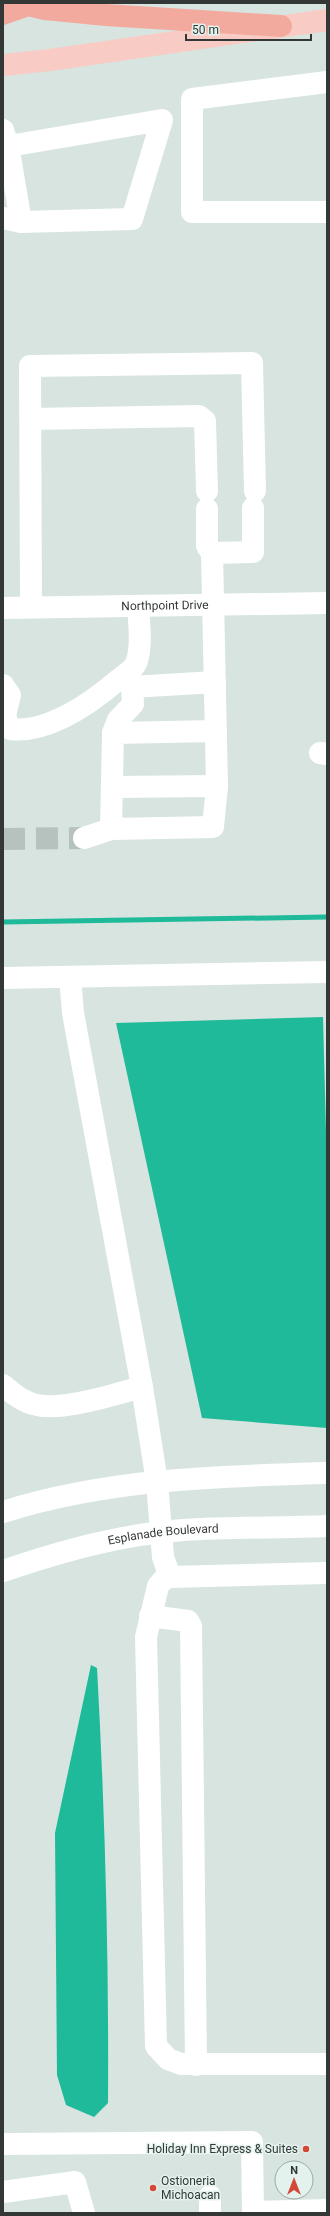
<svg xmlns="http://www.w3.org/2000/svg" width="330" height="2216" font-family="Roboto,sans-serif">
<rect width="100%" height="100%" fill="#d7e4e0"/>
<path fill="#1fba99" d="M323 1017 327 1169V1428L202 1418 116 1023Z
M91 1665 97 1668C105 1813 109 1958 108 2103L94 2117 66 2105 57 2075 55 1833Z"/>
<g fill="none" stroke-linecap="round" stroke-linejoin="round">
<path stroke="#1fba99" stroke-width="5" d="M3 922 327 917"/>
<path stroke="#b6c2be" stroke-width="22" stroke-dasharray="22 11" stroke-linecap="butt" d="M3 839 84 838"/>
<g stroke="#fff" stroke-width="22">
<path d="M327 82 192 99V212H327"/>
<path d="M3 130 8 145 21 222"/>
<path d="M3 147 162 120 132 219 21 222 3 218"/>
<path d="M31 419 199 416 205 421 207 491"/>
<path d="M207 509V546L212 553"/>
<path d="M31 607 30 366 252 363 255 491"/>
<path id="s1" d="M3 608 327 603"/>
<path d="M3 685 10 695 5 716 10 729C47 734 91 703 118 680 125 675 135 668 137 661 142 644 139 623 138 606"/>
<path d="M132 687 215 682"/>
<path d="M113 733 118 720 133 704 132 687 125 675"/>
<path d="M320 753 327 754"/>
<path d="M112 787 217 786"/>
<path d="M111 829 113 733 216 731"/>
<path d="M84 838 111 829 213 827 217 786 212 553 253 552V508"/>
<path d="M70 977 73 1013 142 1387 157 1482 163 1557 170 1577"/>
<path d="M3 978 327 972"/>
<path d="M3 1385C13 1394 24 1403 37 1405 63 1411 115 1394 142 1387"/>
<path d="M3 1512C107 1479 219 1476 327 1473"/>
<path id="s2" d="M3 1571C62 1551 122 1534 184 1530 231 1527 279 1528 327 1526"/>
<path d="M327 1573 170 1577 163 1580 158 1586 146 1637 156 2046 168 2059 181 2064H327"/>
<path d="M150 1616 188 1621 191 1626 196 2065"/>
<path d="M3 2144 252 2142 253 2213"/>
<path d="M3 2192 75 2182 84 2213"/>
<path d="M210 2196V2213"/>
<path d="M253 2212 327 2210"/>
</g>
<path stroke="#f8ccc5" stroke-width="22" d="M3 65 50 60 327 20"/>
<path stroke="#f3aa9e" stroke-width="22" d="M19 3 45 9 106 15 281 26
M3 14 34 3"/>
</g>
<g fill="#d54837" stroke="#e4f2ed" stroke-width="1.5">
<circle cx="306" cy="2149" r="4"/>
<circle cx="153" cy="2188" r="4"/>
</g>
<g text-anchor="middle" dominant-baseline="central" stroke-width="3" stroke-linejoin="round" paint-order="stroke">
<g font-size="12" fill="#333836" stroke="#e4f2ed">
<text stroke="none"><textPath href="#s1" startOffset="162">Northpoint Drive</textPath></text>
<text stroke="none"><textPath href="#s2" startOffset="165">Esplanade Boulevard</textPath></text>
</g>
<g font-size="12" fill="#333836" stroke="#e4f2ed" text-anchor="end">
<text x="298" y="2149">Holiday Inn Express &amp; Suites</text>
<text x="161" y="2181" text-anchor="start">Ostioneria<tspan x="161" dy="14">Michoacan</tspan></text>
</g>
</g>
<rect width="330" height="2216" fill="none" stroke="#333836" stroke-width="8"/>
<g transform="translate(294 2180)"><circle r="19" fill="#e4f2ed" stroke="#9da8a4"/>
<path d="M0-3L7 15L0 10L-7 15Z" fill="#d54837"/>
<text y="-6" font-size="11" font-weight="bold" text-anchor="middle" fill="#333836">N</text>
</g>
<path d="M186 34v6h125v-6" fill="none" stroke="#333836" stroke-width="2"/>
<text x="192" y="34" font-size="12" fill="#333836" stroke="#e4f2ed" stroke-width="3" paint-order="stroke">50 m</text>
</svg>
